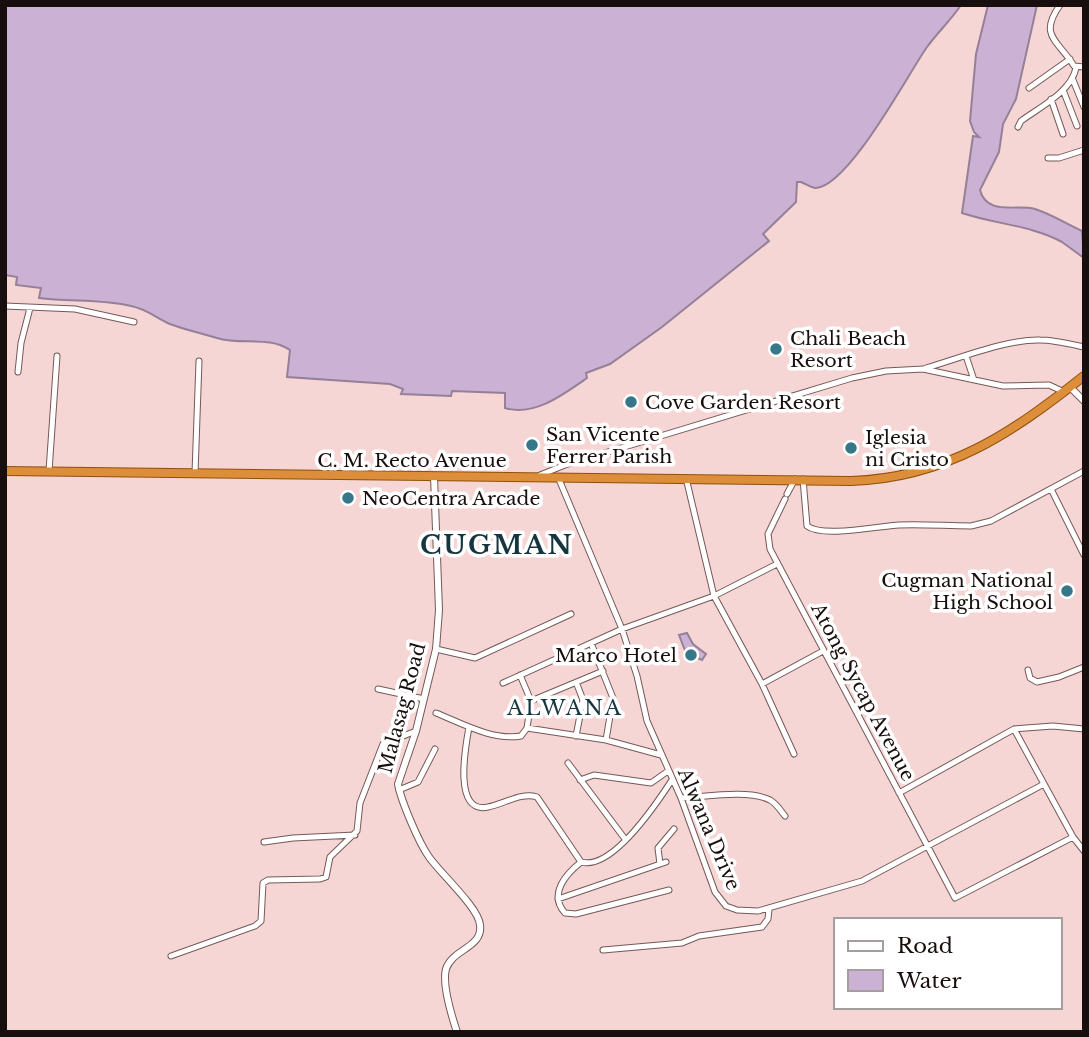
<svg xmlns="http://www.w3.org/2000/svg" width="1089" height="1037" font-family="'Libre Baskerville',serif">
<rect width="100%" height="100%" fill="#f5d6d4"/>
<path fill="#cbb1d4" stroke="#958098" stroke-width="2" d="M5 5H961C951 20 938 32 927 47 908 74 849 186 816 188 811 188 806 184 801 182H797L796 202 763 234 769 241 662 327 610 364 586 373 587 378C564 394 534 417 505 408V393L452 391 451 396 401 394 403 389 390 384 287 377 290 350C268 335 241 346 217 338 202 333 185 330 170 324 156 318 147 309 131 306 102 299 69 302 39 298L41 288 16 285 17 277 5 275Z
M988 5H1037L1016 99 1003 124 999 152 980 190C987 216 1016 204 1035 209 1051 214 1067 224 1082 231L1084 258C1077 253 1069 247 1062 242 1031 225 994 224 962 213L973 136 979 137 974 132 970 121 976 54Z
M687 633 693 644 706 654 702 660 686 653 679 635Z"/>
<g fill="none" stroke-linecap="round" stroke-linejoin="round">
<defs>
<path id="minor" d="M1060 5C1038 36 1058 40 1074 66L1084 67
M1073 80 1084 107
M1029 88 1070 59
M1063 90 1077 126
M1051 99 1063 134
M1018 127 1021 121C1040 107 1071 92 1076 68
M1048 158H1059L1084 150
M5 306 75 309 134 322
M966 356 974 380
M926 368C958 359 1007 339 1040 340 1054 340 1070 344 1084 347
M18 372 21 343 30 308
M49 471 57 356
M195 473 199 361
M540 475 565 465 852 378 886 371 923 369 1003 386 1049 385 1064 392
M558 477 622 629 637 676 647 721 681 798 715 892 726 906 737 910 758 911 862 881 1044 784
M686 478 714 596 762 684 794 754
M803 479 807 526C823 538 878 526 899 525 923 524 947 526 971 526L991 521 1084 471
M1051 489 1084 555
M787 494 795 479
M785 499 768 534 770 549 955 898 1073 837
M591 643 613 698 606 740
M436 649 475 658 571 614
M1028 670 1030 678 1037 682 1059 677 1084 667
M520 675 531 701 527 728
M576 682 583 700 576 736
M503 683 622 629 714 596 777 564
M762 684 823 651
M378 689 424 699
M531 701 603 671
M436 713C461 723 493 741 521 736L527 728 606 740 661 755
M469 727C466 744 452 815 488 807 504 804 521 792 537 797L581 862C612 871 657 803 672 780
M1014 729 1073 837 1084 851
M568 763 625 839
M580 780 594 775 651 783 668 771
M399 790 418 782 435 749
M899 793 1014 729 1053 726 1084 729
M681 798C705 797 748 789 770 800 777 804 780 810 785 816
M264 842 293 838 355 835
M581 862C566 874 548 894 565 913L576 914 669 890
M660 864 658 848 674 829
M558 899 666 862
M603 950 682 943 699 936 762 927 768 919 769 909
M171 956 255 926 261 921 263 883 268 880 320 879 326 877 330 857 357 831 360 803 383 744 416 731"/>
<path id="tertiary" d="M1070 387 1084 401
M434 476 439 610 436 649 416 731 398 784C401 801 419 843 429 857 440 873 479 908 480 925 483 948 452 949 446 969 442 984 452 1017 457 1032"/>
<path id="trunk" d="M5 471 851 481C946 478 1012 433 1084 376"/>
</defs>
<use href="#minor" stroke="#745957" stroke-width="7"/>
<use href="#tertiary" stroke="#745957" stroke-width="8"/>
<use href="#trunk" stroke="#924f0a" stroke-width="10"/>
<use href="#minor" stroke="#fff" stroke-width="5"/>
<use href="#tertiary" stroke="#fff" stroke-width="6"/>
<use href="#trunk" stroke="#dc8e3a" stroke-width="8"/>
</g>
<g fill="#36788a" stroke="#fff" stroke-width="2.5">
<circle cx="776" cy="349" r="7"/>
<circle cx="631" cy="402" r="7"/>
<circle cx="532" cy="445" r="7"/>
<circle cx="851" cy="448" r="7"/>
<circle cx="348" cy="498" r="7"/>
<circle cx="1067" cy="591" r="7"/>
<circle cx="691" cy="655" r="7"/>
</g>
<g text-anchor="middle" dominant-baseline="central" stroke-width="7" stroke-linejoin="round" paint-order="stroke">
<g font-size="19" fill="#180e0d" stroke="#fff" text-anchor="start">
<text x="790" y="338">Chali Beach<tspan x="790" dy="22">Resort</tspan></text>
<text x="645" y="402">Cove Garden Resort</text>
<text x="546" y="434">San Vicente<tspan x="546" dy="22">Ferrer Parish</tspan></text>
<text x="865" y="437">Iglesia<tspan x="865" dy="22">ni Cristo</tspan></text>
<text x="362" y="498">NeoCentra Arcade</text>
<text x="1053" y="580" text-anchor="end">Cugman National<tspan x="1053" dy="22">High School</tspan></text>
<text x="677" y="655" text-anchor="end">Marco Hotel</text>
</g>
<g font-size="19" fill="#180e0d" stroke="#fff">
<text x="412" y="460">C. M. Recto Avenue</text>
<text transform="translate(863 692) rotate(62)">Atong Sycap Avenue</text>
<text transform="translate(402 708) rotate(-75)">Malasag Road</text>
<text transform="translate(709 829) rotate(67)">Alwana Drive</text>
</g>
<g font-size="21" letter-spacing="2" fill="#16353e" stroke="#fff">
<text x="565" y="708">ALWANA</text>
</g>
<g font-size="26" font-weight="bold" letter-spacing="2" fill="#16353e" stroke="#fff">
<text x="497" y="545">CUGMAN</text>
</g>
</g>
<rect width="1089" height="1037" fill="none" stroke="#180e0d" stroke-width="14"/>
<rect x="834" y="918" width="228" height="91" fill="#ffffff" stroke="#a39f9e" stroke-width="2"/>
<rect x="848" y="941" width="35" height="10" fill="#ffffff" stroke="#a39f9e" stroke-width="2"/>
<text x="897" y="953" font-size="21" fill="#180e0d">Road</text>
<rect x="848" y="970" width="35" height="21" fill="#cbb1d4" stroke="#a39f9e" stroke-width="2"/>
<text x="897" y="988" font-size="21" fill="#180e0d">Water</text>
</svg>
